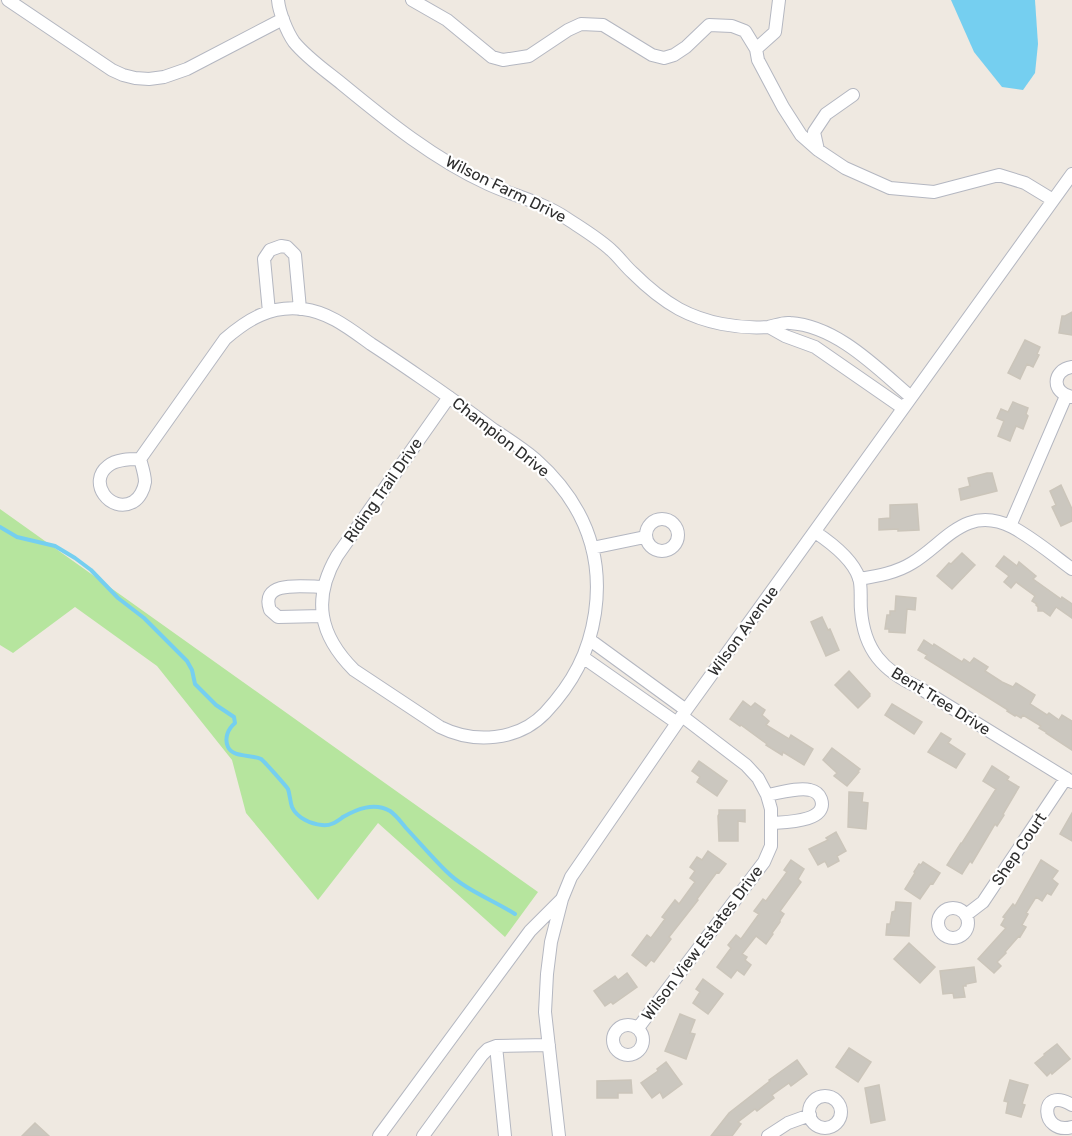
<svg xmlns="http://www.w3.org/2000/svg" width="1072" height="1136" font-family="Rubik,sans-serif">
<rect width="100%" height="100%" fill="#efe9e1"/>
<path fill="#b6e59e" d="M0 509 538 892 505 937 378 823 318 900 246 813 232 760 157 666 75 607 13 653 0 645Z"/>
<path fill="#75cff0" d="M951 0H1035L1038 44 1035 73 1023 90 1002 87 974 52Z"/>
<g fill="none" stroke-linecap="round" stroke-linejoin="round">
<path stroke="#75cff0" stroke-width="4" d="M0 527 17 537 55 546 75 558 91 570 118 598 144 618 187 661 192 670 195 684 216 705 234 717 235 723C228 729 224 738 228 747 233 758 251 754 261 759 264 761 286 786 288 789 290 795 290 801 292 807 297 818 311 824 322 825 331 826 336 822 343 817 357 809 374 802 390 811 396 815 401 822 406 828 419 842 432 857 446 871 465 890 493 900 515 914"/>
</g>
<path fill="#cbc7bf" stroke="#cbc5ba" stroke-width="1.5" d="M1072 312V335L1059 333 1062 316H1065Z
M1025 340 1040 347 1037 354 1039 355 1033 367 1027 364 1020 379 1008 373Z
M1013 402 1028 408 1026 414 1028 416 1023 429 1016 426 1010 441 998 436 1004 421 997 418 1001 409 1008 412Z
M987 473H992L997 491 961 500 959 489 970 486 968 478Z
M1061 485 1072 509V521L1061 526 1052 507 1056 505 1050 491Z
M917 504 919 530 898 531V529L879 530V519L890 518V505Z
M962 553 975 565 952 589 937 576 949 563 951 564Z
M1004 556 1017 566 1019 562 1036 576 1033 579 1061 599 1062 597 1072 604V618L1056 607 1050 616 1043 611H1038V607L1036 605 1037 604 1032 601 1035 596 1016 582 1011 588 1004 582 1009 576 996 566Z
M896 596 916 598 915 610 907 609 905 633 889 632V629H885L887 615H890V611H895Z
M822 617 828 630 830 629 839 650 826 656 811 622Z
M924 640 933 646 934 644 962 662 964 659 970 663 974 658 988 667 985 671 1002 682 1013 687 1016 683 1035 695 1030 704 1047 715 1049 713 1059 720 1062 715 1072 721V750L1046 733V732L1039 728 1041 726 1023 715 1021 718 1016 715 1015 716 1007 711 1008 710 925 658 927 655 918 650Z
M849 671 870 694 869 695 870 696 858 708 835 685Z
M743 701 751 707 755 703 765 710 762 715 769 721 766 725 789 739 791 735 813 749 804 765 783 752 782 755 766 745 767 744 741 725 740 726 730 719Z
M892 704 922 722 914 734 885 715Z
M941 733 951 739 948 743 965 754 956 768 928 752Z
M832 748 860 769 858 771 859 772 847 786 834 776 837 773 823 760Z
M699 761 727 781 717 796 697 782 700 777 692 771Z
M992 766 1009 777 1007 780 1019 787 1003 814 1004 815 997 826 995 824 972 863 970 861 962 874 947 865 961 843H962L996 789 983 781Z
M849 792 863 793 862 802 868 803 866 829 848 827Z
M719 810H745V822L738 821V841H719L718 816 719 814Z
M1072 813V841L1060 834Z
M836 832 846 851 837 856 839 861 828 867 825 861 818 865 809 849 828 840 826 838Z
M708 851 726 864 719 873 717 872 697 899 698 900 669 937 671 939 654 962 651 960 646 966 632 955 647 935 651 938 665 919 662 917 675 900 679 904 695 882 690 878 695 871 690 867 697 857 702 860Z
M791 860 804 869 798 879 801 882 780 911 784 914 780 920V922L772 933 773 934 766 944 756 936 742 954 747 957 745 960 751 965 744 975 737 970 731 978 717 967 731 948 728 945 736 935 741 939 759 914 754 911 763 899 766 901 787 872 784 870Z
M1041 860 1058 871 1052 879 1058 884 1051 895 1047 893 1042 901 1036 897 1026 913 1028 914 1022 925 1026 927 1020 937 1019 936 1005 952 1006 953 997 962 1001 966 994 973 978 959 1006 928 1001 925 1005 918 1003 917 1013 904 1015 906Z
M923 862 940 873 933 884 931 883 920 899 905 889 915 873 914 872 919 864 921 865Z
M896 902 911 903 909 936 886 935 887 924H890L892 912 895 911Z
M909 943 935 967 920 983 894 959Z
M974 967 976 982 966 984V986H963L965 997 954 998 953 993 943 994 940 971Z
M627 973 637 987 613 1004 611 1002 605 1006 594 991 615 976 618 980Z
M703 979 723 994 708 1014 693 1003 700 992 696 989Z
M680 1014 695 1020 690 1033 695 1034 686 1059 665 1051Z
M1057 1044 1070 1059 1052 1074 1051 1072 1047 1076 1035 1063 1045 1055 1044 1054Z
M849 1048 871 1062 858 1082 836 1067Z
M797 1060 807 1074 791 1086 789 1083 772 1095 774 1098 757 1111 755 1109 738 1122 741 1124 732 1136H711L729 1113 770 1081 769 1080Z
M666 1062 682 1084 663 1098 660 1092 652 1098 641 1083 658 1071 657 1069Z
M631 1080 632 1093H618V1098H597V1081Z
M1010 1080 1028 1085 1022 1104 1025 1105 1021 1117 1006 1113 1008 1102 1004 1101Z
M879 1085 885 1120 871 1123 865 1088Z
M35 1123 49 1136H22Z"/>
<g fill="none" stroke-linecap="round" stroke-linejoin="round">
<defs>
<path id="minor" d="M8 0 112 70 123 75 135 78 149 79 164 77 187 69 283 19
M278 0C279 12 287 32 294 42 307 58 326 71 342 84 387 121 434 159 488 184 514 196 542 202 566 218 581 228 598 238 611 250 619 257 625 266 633 273 646 286 663 300 679 309 705 323 738 329 768 327 775 326 782 322 790 323 837 326 877 368 911 397
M412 0 447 20 492 57 503 60 529 56 568 30 581 24 603 25 652 55 664 58 674 55 686 47 709 25 732 26 745 31 756 49
M779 0 775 32 756 49 758 60 783 107 801 135 818 150 845 168 890 188 934 192 999 175 1025 183 1053 200
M818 150 814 132 826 114 853 95
M269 312 264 259 270 250 281 246 287 247 295 255 300 309
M769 327 785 336 815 347 903 408
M1072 367C1052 370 1051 393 1072 397
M140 459C130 459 116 459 108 466 87 482 110 514 133 502 140 498 144 489 145 482 145 475 142 466 140 459L225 339C248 319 271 305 303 309 329 312 350 329 371 344 388 355 404 366 420 377 445 394 470 412 494 430 508 439 522 448 535 459 581 500 604 551 595 613 589 653 573 683 545 713 518 741 474 744 440 727L354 670C319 635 312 599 337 556L449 397
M646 535a16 16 0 1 1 32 0a16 16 0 1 1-32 0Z
M1010 526 1066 396
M815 532C830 542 853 560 859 578 862 587 860 600 861 610 864 650 883 671 918 687L1072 782
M592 548 645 537
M859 579C877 576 896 573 912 563 945 543 966 504 1012 527 1033 538 1053 555 1072 569
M323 616 278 617 270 610C259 579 306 587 324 587
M590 640 686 710
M584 658 677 723
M767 795C779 793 799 787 810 790 815 791 819 794 821 799 829 822 785 822 772 823
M938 923a15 15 0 1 1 30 0a15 15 0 1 1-30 0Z
M966 915 983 902 1066 778
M613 1040a15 15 0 1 1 30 0a15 15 0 1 1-30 0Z
M638 1028 764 862 771 846V809L767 795 758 778 746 765 682 716
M496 1046 505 1136
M809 1112a16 16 0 1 1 32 0a16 16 0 1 1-32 0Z
M1072 1105C1038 1084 1040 1136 1072 1127
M379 1136 530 931 561 900
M423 1136 482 1055 488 1049 496 1046 549 1045
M559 1136 545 1012 547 974 551 942 562 899 571 877 686 710 1072 174
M768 1136 788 1123 810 1115"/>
</defs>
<use href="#minor" stroke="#b4b7c1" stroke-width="14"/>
<use href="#minor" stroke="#fff" stroke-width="12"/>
</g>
<g text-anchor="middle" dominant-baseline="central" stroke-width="4.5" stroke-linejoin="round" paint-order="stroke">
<g font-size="16" fill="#2e2e2e" stroke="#fff">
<text transform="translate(506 189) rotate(26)">Wilson Farm Drive</text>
<text transform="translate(501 437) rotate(38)">Champion Drive</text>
<text transform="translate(383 490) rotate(-55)">Riding Trail Drive</text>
<text transform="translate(743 631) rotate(-54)">Wilson Avenue</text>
<text transform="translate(941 701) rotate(32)">Bent Tree Drive</text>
<text transform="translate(1019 849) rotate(-56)">Shep Court</text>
<text transform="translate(702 943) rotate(-53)">Wilson View Estates Drive</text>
</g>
</g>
</svg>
